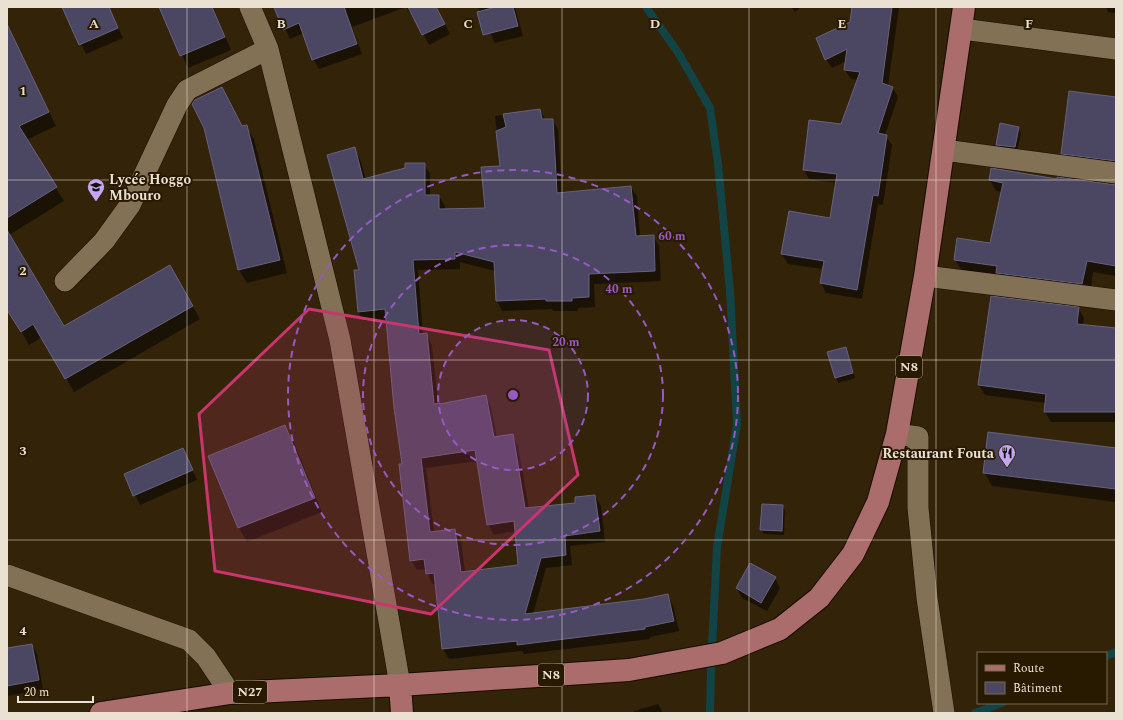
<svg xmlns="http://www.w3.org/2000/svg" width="1123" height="720" font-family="Spectral,serif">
<rect width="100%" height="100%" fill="#322309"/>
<path fill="#0007" fill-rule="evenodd" d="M63 7H108L123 38 86 54Z
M160 7H213L231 50 188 68Z
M275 7H406L352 27 362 54 319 69 313 59 304 33 290 39Z
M406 7H436L450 34 429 45 412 12 410 13Z
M478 7H515L523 36 495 43Z
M791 7H801L795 12Z
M853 7H899L888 86 893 88 898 97 885 135 892 145 883 205 878 204 862 299 826 293 821 283 823 269 788 264 782 254 790 212 831 219 837 183 809 179 804 170 842 125 858 80 851 79 845 70 846 61 832 68 826 59 851 23Z
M1106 7H1116V13L1108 12Z
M17 47 56 126 26 140 64 201 9 235 63 327 169 267 200 319 74 392 42 337 29 345 7 307V51Z
M222 88 242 127 246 126 254 139 287 273 247 283 239 270 205 128Z
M1116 98V172L1069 165 1062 153Z
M540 111 546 120H553L558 130 562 193 631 187 637 197 640 236H653L659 246 661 281 594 284 595 307 578 308V311H553L552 309 502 311 497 301 495 271 460 262V269L418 270 423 335 426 334 432 345 438 404 440 405 485 397 491 407 497 438 512 435 518 446 529 509 576 504 595 496 601 506 605 542 570 546 572 565 546 568 533 614 644 600 667 595 673 605 679 631 650 637V639L524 654 522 651 449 659 443 649 436 584H432L426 569 417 570 411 560 387 319 364 321 358 311 360 271 354 149 360 159 366 180 424 164 430 174V196H439L445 206V210L486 209 501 166 495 116ZM478 461 488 524 494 535 516 531 519 566 465 572 461 540 455 530 434 532 426 468Z
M1018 128 1021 133 1017 151 999 149 997 145Z
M990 180H1058L1116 186V276L1093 272 1091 288 962 271 955 260 990 244 1002 192 996 191Z
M1078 308 1084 318 1083 325 1116 329V422H1051L1045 412 1046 403 985 395 979 385Z
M845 348 855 378 838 383 829 353Z
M285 427 293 440 322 512 247 542 239 528 210 457Z
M183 449 197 480 140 505 125 475Z
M1116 449V502L992 486 984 472Z
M783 506 785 511 784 535 764 534 761 530Z
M775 578 780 588 767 611 742 598 737 588Z
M32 645 37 654 43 690 7 696V649Z
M658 704 663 713H634V711Z"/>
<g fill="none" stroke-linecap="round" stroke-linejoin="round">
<path stroke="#124446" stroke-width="8" d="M646 7 679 54 710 108 718 164 730 291 737 424 717 547 711 667 710 713
M1106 656 1116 652
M975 713 1002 703"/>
</g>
<path fill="#4b4763" stroke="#66627f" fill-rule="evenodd" d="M62 7H109L118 28 79 45Z
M159 7H212L225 37 180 56Z
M274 7H344L357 44 312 60 299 23 283 30Z
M408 7H436L445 24 422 35Z
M496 7H513L518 26 483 35 477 12Z
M852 7H892L882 83 893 87 878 133 887 135 878 196 873 195 857 290 820 283 824 261 781 254 789 211 830 218 837 174 803 170 809 120 841 124 860 72 844 70 847 49 825 60 816 38 850 22Z
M7 24 49 112 19 126 57 187 7 218Z
M222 87 242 126 247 125 280 260 238 270 204 128 192 104 195 100Z
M1069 91 1116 97V161L1061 154Z
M540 109 542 119H553L557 193 631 186 636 236 654 235 655 271 589 274V297L572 298V301H546V299L496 301 494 262 455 252V259L413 260 419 334 427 333 434 404 440 403V404L486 395 494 437 513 434 525 508 575 503V497L595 495 600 531 565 536 566 555 541 558 525 614 644 599 668 594 674 621 645 627V629L517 645V641L442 649 434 573 426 574 424 559 410 561 399 464H402L394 408 385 309 358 312 354 270H359L327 155 355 147 363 179 405 168V163H425V195H439V209L485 208 481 167 500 166 496 131 506 127 503 114ZM475 450 487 525 514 521 518 565 461 572 455 529 430 532 421 458Z
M1000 123 1019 127 1015 147 996 145Z
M991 168 1057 179V177L1116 185V266L1087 261 1082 284 996 273 997 266 954 260 957 238 990 243 1003 183 989 180Z
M7 230 64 326 170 265 193 306 65 379 33 324 21 332 7 310Z
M991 296 1079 307 1077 324 1116 328V412H1044L1046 394 978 385Z
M846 347 853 373 835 378 827 352Z
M285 425 315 498 238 528 208 456Z
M988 432 1116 448V489L983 473Z
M183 448 193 470 133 496 124 474Z
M762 504 783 505 782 531 760 530Z
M750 563 776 577 761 603 736 588Z
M32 644 39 680 7 686V648Z"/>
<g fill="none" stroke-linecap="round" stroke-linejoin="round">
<defs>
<path id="minor" d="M250 7 268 49 340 340 400 685
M962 29 1116 49
M944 150 1116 173
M925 276 1116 300
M65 281 104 241 130 205 177 105 187 90 268 49
M897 434 918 437V508L927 598 944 713
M7 575 189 640 206 657 230 693"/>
<path id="primary" d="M400 685 402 713
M101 713 230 693 400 685 629 670 722 653 780 629 819 598 853 554 878 502 897 434 925 276 964 7"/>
</defs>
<use href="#minor" stroke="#190c00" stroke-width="22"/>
<use href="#primary" stroke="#190c00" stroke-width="24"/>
<use href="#minor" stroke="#827155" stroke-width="21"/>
<use href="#primary" stroke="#ab6c6c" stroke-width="22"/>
</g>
<path fill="#c8366d" fill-opacity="0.2" stroke="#c8366d" stroke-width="3" stroke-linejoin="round" d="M309 309 549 350 578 475 431 614 215 571 199 414Z"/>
<path fill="none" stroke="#ebe1d2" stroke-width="1" stroke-opacity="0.55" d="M187 7V713M374 7V713M562 7V713M749 7V713M936 7V713M7 180H1116M7 360H1116M7 540H1116"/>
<circle cx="513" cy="395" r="75" fill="#9759c4" fill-opacity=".12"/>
<g fill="none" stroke="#9759c4" stroke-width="2" stroke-dasharray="7 5">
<circle cx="513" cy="395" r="75"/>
<circle cx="513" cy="395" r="150"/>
<circle cx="513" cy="395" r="225"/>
</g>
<defs>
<symbol id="school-pin" viewBox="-11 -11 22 30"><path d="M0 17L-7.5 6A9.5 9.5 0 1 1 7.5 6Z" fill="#c5a7f1" stroke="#281a01"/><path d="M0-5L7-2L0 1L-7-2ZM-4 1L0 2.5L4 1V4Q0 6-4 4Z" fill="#111"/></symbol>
<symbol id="restaurant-pin" viewBox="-11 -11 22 30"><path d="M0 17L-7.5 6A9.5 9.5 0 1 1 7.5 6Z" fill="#c5a7f1" stroke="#281a01"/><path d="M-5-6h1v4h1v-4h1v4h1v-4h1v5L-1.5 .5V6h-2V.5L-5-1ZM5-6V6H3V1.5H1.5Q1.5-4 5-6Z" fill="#111"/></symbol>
</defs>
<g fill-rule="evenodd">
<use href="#school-pin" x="86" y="177" width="20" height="27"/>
<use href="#restaurant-pin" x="997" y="443" width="20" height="27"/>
</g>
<g text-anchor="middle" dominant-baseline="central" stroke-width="4" stroke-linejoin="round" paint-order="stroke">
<g fill="#281a01" stroke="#b0a593" stroke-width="1">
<rect x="896" y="356" width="26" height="22" rx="3"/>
<rect x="538" y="664" width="26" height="22" rx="3"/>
<rect x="233" y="681" width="34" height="22" rx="3"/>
</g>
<g font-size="13" font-weight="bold" fill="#ebe1d2">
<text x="909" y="367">N8</text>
<text x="551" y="675">N8</text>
<text x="250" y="692">N27</text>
</g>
<g font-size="14" font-weight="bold" fill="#ebe1d2" stroke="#281a01" text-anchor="start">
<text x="109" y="179">Lycée Hoggo<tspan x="109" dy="16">Mbouro</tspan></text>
<text x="994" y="453" text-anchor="end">Restaurant Fouta</text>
</g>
</g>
<g font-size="13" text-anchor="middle" font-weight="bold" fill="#ebe1d2" stroke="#281a01" stroke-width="4" stroke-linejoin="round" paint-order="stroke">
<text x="94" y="28">A</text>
<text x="281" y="28">B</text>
<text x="468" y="28">C</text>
<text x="655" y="28">D</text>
<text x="842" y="28">E</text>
<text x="1029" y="28">F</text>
<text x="23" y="95">1</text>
<text x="23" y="275">2</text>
<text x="23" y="455">3</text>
<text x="23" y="635">4</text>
</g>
<circle cx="513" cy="395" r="6" fill="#9759c4" stroke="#281a01" stroke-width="2"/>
<g font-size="12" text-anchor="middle" font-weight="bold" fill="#9759c4" stroke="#281a01" stroke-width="4" stroke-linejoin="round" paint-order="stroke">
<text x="672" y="240">60 m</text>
<text x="619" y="293">40 m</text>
<text x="566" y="346">20 m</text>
</g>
<rect width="1123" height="720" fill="none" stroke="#ebe1d2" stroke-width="16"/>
<rect x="977" y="652" width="130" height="52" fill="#281a01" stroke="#766a55"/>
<rect x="985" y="665" width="20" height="6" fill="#ab6c6c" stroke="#766a55"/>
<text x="1013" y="672" font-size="12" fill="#ebe1d2">Route</text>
<rect x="985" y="682" width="20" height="12" fill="#4b4763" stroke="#766a55"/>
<text x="1013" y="692" font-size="12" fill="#ebe1d2">Bâtiment</text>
<path d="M18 696v6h75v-6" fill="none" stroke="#ebe1d2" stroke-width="2"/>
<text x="24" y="696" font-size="12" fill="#ebe1d2" stroke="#281a01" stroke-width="3" paint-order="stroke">20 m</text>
</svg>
